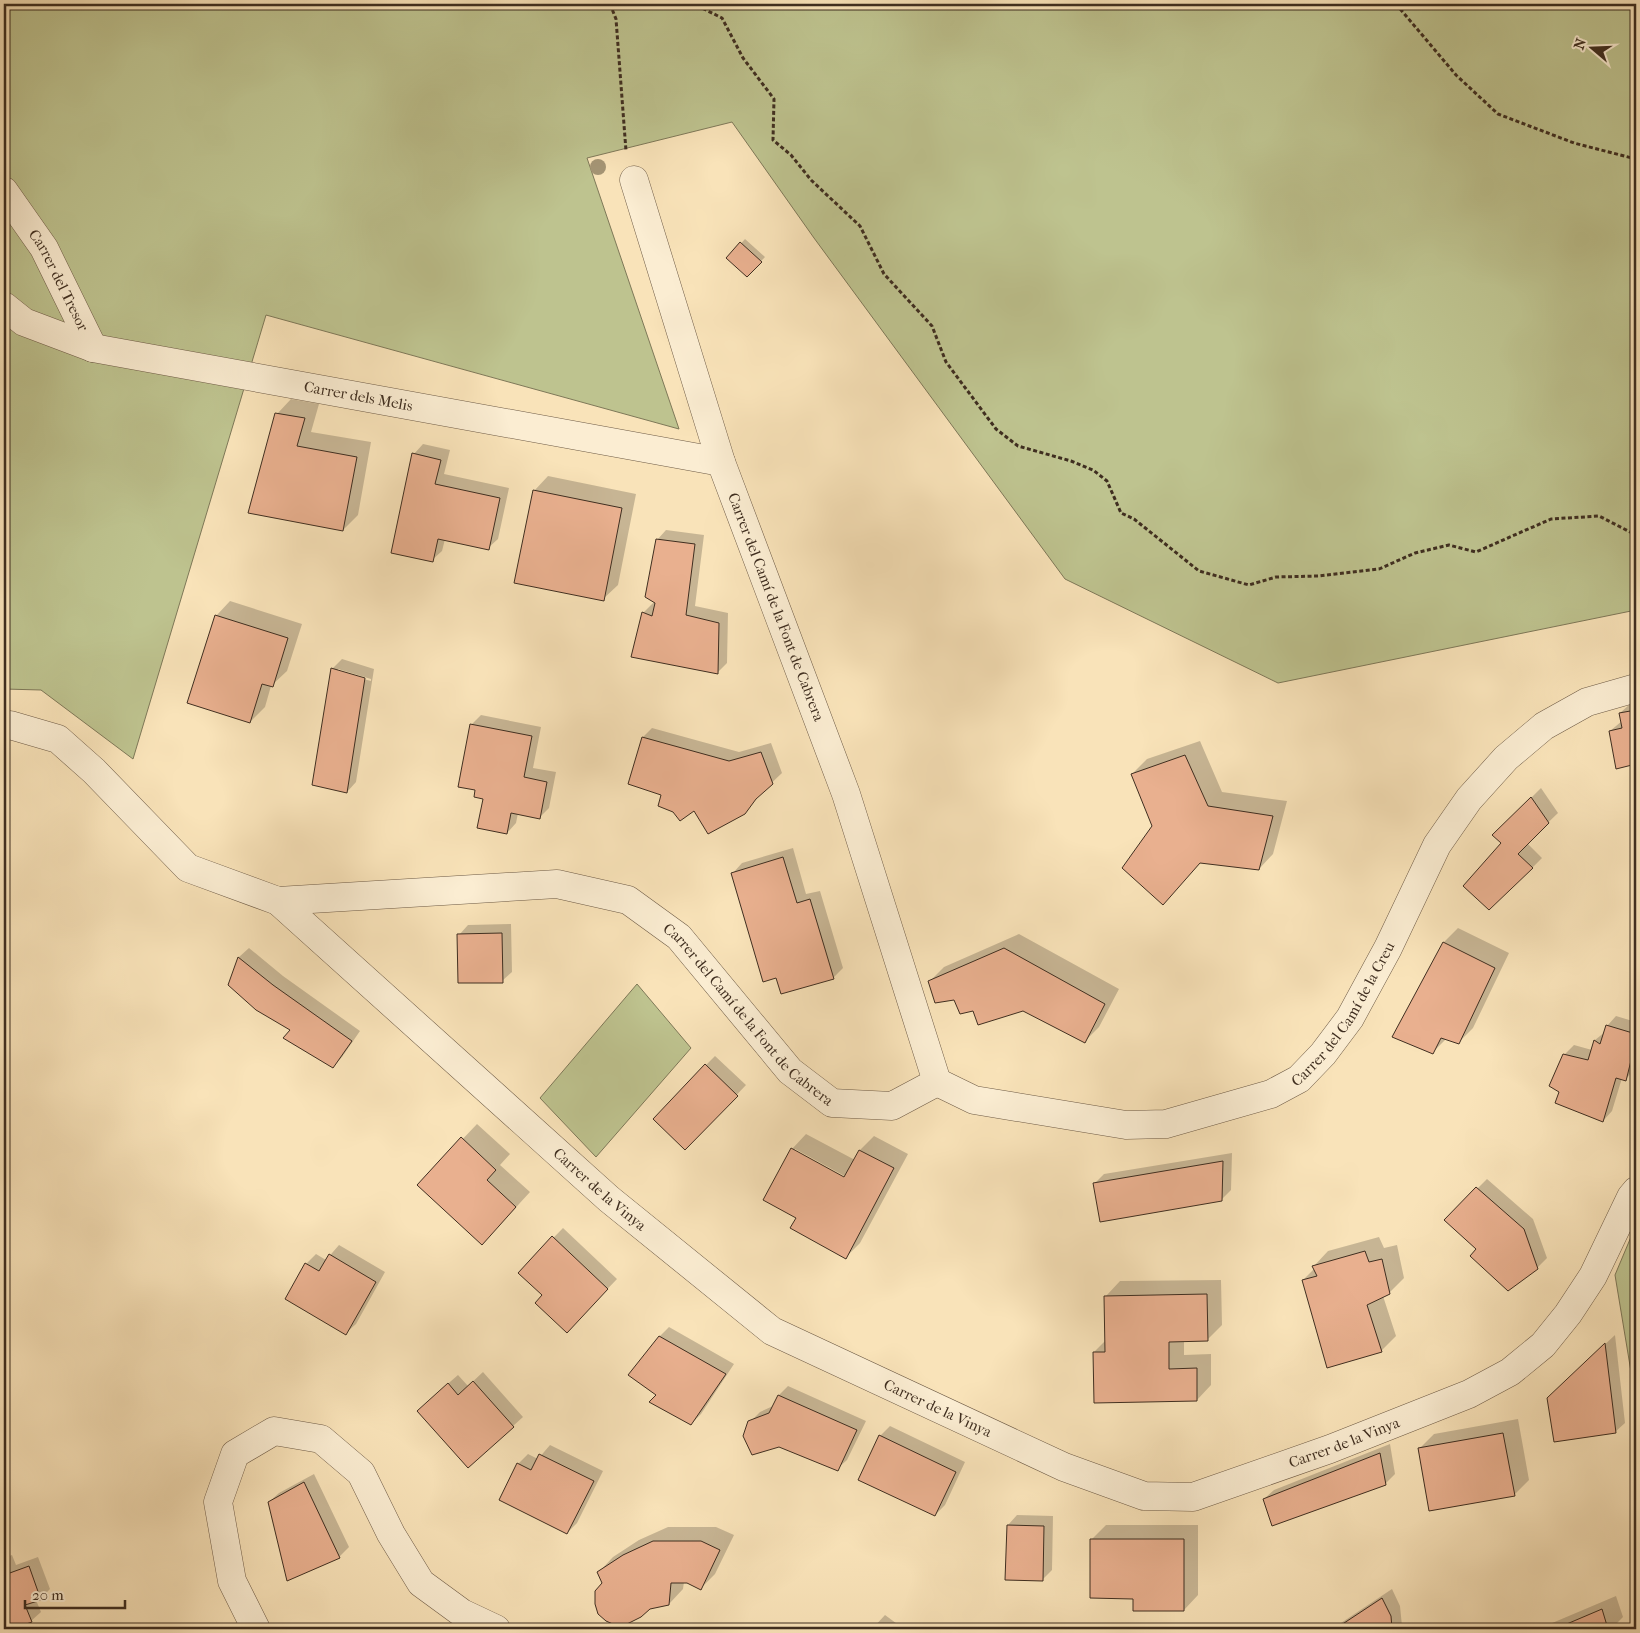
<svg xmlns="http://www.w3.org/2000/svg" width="1640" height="1633" font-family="'IM FELL French Canon',serif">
<rect width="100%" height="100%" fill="#f9e3b9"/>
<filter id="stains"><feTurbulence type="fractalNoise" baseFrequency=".004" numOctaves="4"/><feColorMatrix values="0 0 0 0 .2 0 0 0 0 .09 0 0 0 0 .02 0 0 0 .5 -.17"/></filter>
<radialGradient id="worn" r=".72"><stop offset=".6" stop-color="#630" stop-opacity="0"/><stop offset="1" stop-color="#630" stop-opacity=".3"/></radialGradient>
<path fill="#bec38f" stroke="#7e7858" d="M4 4H1636V610L1278 683 1065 579 814 238 732 122 587 158 679 429 266 315 133 759 41 690 4 689Z
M637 984 691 1048 596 1157 540 1098Z
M1636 1225V1402L1615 1275Z"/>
<path fill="#0003" fill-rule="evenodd" d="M745 239 765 257 747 276 728 258Z
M291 399 319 404 311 432 371 442 358 515 343 530 277 414Z
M423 444 450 450 444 474 509 488 498 539 488 548 445 539 442 551 432 560 414 454Z
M548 476 636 494 618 585 603 599 534 491Z
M666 530 704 535 695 606 728 613 727 663 717 673 633 656 644 612 655 601 657 540Z
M230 601 302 624 287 671 271 686 265 707 250 722 216 616Z
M342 659 374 669 356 782 347 792 332 669ZM338 669 371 679V681L338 672Z
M1636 703V763L1617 767 1610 731 1622 721 1620 713 1630 704Z
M481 715 541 727 533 768 556 772 549 808 540 817 518 813 516 823 507 833 484 798 471 725Z
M652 728 739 752 771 743 782 773 763 791 744 813 694 810 643 737Z
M1200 741 1222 792 1287 801 1273 854 1259 869 1201 862 1163 903 1154 826 1132 774 1147 759Z
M1541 788 1558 813 1527 843 1542 858 1532 868 1494 835Z
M793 848 806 894 820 891 843 968 833 978 777 976 733 873 742 863Z
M511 924 512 972 502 981 459 935 468 925Z
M1458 928 1509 953 1473 1028 1458 1043 1446 1039 1433 1052 1394 1036 1444 942Z
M1019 934 1119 989 1099 1027 1084 1042 1023 1010 974 1009 930 981 944 967Z
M249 948 283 976 360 1031 342 1057 333 1067 292 1029 230 985 239 957Z
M1616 1016 1636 1022V1067L1626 1079 1622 1078 1612 1111 1603 1121 1560 1091 1564 1055 1574 1045 1592 1050 1595 1040 1605 1032 1607 1026Z
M715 1056 746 1085 695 1139 706 1065Z
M477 1124 510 1154 500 1165 530 1192 496 1229 419 1185Z
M806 1134 855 1160 860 1150 874 1136 908 1154 860 1243 846 1257 797 1217 792 1149ZM795 1149 850 1179 849 1181 795 1152Z
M1232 1153 1231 1190 1221 1200 1094 1184 1104 1174Z
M1487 1179 1533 1219 1547 1258 1537 1268 1478 1249 1446 1220Z
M563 1228 617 1279 576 1322 543 1295 519 1273Z
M1379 1237 1384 1248 1397 1245 1404 1278 1389 1293 1383 1296 1396 1336 1382 1350 1327 1367 1303 1280 1315 1268 1314 1266 1328 1251Z
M339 1245 385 1272 356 1324 346 1333 286 1298 306 1264 316 1254 326 1260Z
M1221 1280 1222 1325 1207 1340H1184V1355L1211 1354V1385L1197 1400 1094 1352 1106 1340V1296L1120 1281Z
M669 1327 734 1364 701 1414 691 1424 659 1337Z
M1615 1335 1625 1423 1615 1432 1558 1388Z
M483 1372 523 1417 469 1466 428 1401 458 1375 468 1386Z
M788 1386 866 1421 847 1460 837 1469 779 1446 750 1422 760 1412 773 1406 779 1395Z
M4 1401 10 1496 4 1502Z
M1518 1419 1529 1480 1514 1495 1419 1449 1434 1434Z
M890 1426 965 1462 945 1505 935 1515 880 1436Z
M1390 1444 1395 1474 1385 1484 1264 1499 1274 1490Z
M550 1445 603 1471 577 1523 567 1533 518 1464 528 1454 538 1459Z
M314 1474 349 1547 339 1557 269 1502 279 1493Z
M1017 1515 1053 1516 1052 1570 1042 1580 1008 1525Z
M1106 1525H1198V1595L1184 1610 1134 1597 1092 1539Z
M668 1527H716L734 1535 715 1574 701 1588 684 1582 683 1589 669 1604 604 1583 599 1572 613 1557 639 1540Z
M12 1555 16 1565 38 1557 50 1589 40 1599 36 1600 41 1612 31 1621 4 1629V1558Z
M1392 1589 1400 1606 1402 1626 1404 1629H1332Z
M1616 1596 1623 1617 1611 1629H1538Z
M885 1615 904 1629H872Z"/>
<path fill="#e9b08f" stroke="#3f2e20" d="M740 242 762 262 747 277 726 258Z
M275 413 305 418 297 446 357 457 343 531 248 513Z
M412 453 441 460 435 484 500 498 489 550 438 539 433 562 391 553Z
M533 490 622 508 604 601 514 583Z
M656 539 695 544 686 615 719 623 718 674 631 657 642 612 652 616 655 603 645 597Z
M215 615 288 638 273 687 262 684 250 723 187 703Z
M331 668 365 678 347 793 312 785Z
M1636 710V764L1616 769 1609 731 1622 728 1619 713Z
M470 724 532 736 524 777 547 782 540 819 511 813 507 834 477 828 483 799 474 797 475 790 458 787Z
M642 737 729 761 761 752 773 784 756 799 745 814 708 834 694 811 680 821 673 812 658 806 661 795 628 784Z
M1185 755 1208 806 1273 816 1259 870 1200 863 1163 905 1122 868 1152 826 1131 774Z
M1531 797 1549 823 1518 854 1533 868 1489 910 1463 886 1501 843 1492 835Z
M783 857 797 903 810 899 834 979 781 994 776 978 763 982 731 873Z
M502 933 503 983H458L457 934Z
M1443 942 1495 968 1459 1044 1441 1038 1433 1054 1392 1037Z
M1004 948 1105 1004 1085 1043 1023 1011 978 1025 973 1011 960 1014 954 1000 935 1003 928 981Z
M238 957 273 985 352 1041 333 1068 283 1038 290 1030 256 1010 228 985Z
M1606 1025 1636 1034V1040L1626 1081 1616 1078 1603 1122 1555 1103 1559 1092 1549 1086 1563 1054 1588 1060 1594 1040 1600 1044Z
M705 1064 738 1096 685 1150 653 1119Z
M461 1137 496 1170 487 1180 516 1207 482 1245 417 1185Z
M791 1148 844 1177 859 1150 894 1168 846 1259 790 1228 796 1218 763 1200Z
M1223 1161 1222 1201 1100 1222 1093 1183Z
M1476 1187 1524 1229 1538 1269 1508 1291 1470 1256 1476 1249 1444 1220Z
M552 1236 608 1289 567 1333 535 1303 542 1295 518 1273Z
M1365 1251 1369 1262 1382 1259 1390 1294 1367 1305 1382 1352 1327 1368 1302 1280 1317 1276 1312 1266Z
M329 1254 376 1282 346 1335 285 1299 305 1263 319 1271Z
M1207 1294 1208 1341 1169 1342V1369L1197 1368V1401L1094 1403 1093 1352H1105L1104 1296Z
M659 1336 726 1374 691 1425 649 1402 656 1395 628 1375Z
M1605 1343 1616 1433 1554 1442 1547 1398Z
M473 1381 514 1427 468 1468 417 1411 448 1383 458 1395Z
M778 1395 857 1430 838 1471 779 1447 752 1455 743 1436 748 1421 769 1413Z
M1503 1433 1515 1496 1429 1511 1418 1448Z
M879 1435 956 1472 935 1516 858 1480Z
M1380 1453 1386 1485 1272 1526 1263 1499Z
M539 1454 594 1481 567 1534 499 1500 517 1463 531 1470Z
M304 1482 340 1558 287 1581 268 1502Z
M1007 1525 1044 1526 1043 1581 1005 1580Z
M1090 1539H1184V1611H1133V1599L1090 1598Z
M653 1541H701L720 1550 701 1590 687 1583H671L669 1605 650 1609 641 1617 627 1624 615 1625 606 1621 598 1614 595 1604V1591L602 1583 597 1572 623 1555Z
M4 1566 7 1574 29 1566 41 1600 25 1605 32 1622 12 1629H4Z
M1382 1598 1391 1616 1392 1629H1335Z
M1602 1609 1608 1629H1555Z"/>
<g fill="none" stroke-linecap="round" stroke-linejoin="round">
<defs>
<g id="minor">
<path id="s1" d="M4 191 44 248 93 348"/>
<path id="s2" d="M4 306 24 322 93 348 721 462"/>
<path id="s3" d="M4 727 10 725 58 739 94 771 188 868 278 901 557 884 628 900 679 937 790 1071 832 1103 892 1106 937 1082 846 794 721 462 634 180"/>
<path id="s4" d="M278 901 609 1199 772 1331 1064 1467 1144 1496 1193 1497 1330 1449 1469 1394 1510 1372 1543 1345 1568 1314 1593 1276 1631 1197 1636 1191"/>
<path id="s5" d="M937 1082 974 1100 1126 1125 1166 1124 1271 1094 1299 1079 1323 1054 1350 1018 1388 948 1437 845 1469 799 1506 758 1544 726 1587 702 1636 688"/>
<path d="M256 1629 232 1581 218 1502 235 1454 274 1431 321 1439 361 1473 391 1534 421 1583 462 1613 496 1629"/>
</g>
</defs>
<use href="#minor" stroke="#6e5b46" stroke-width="29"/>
<path stroke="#3f2e20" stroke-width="3" stroke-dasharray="4 2.5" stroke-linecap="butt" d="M610 4 616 19 626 151
M698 4 702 8 722 18 743 58 774 99 773 140 791 155 811 180 860 226 884 274 932 326 946 362 996 429 1018 446 1071 461 1093 470 1107 481 1121 513 1134 519 1199 571 1249 585 1276 577 1319 576 1379 569 1415 553 1449 545 1476 552 1551 519 1599 516 1636 535
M1396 4 1456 75 1498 114 1574 143 1636 159"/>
<use href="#minor" stroke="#fbedd2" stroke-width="28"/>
</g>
<circle fill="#a49474" cx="598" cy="167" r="8"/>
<g text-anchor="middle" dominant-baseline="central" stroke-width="4.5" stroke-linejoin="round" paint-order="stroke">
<g font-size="15" fill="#3f2e20" stroke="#fbedd2">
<text stroke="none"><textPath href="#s1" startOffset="105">Carrer del Tresor</textPath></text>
<text stroke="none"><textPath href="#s2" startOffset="369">Carrer dels Melis</textPath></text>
<text transform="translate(776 607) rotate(69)">Carrer del Camí de la Font de Cabrera</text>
<text stroke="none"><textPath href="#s5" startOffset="455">Carrer del Camí de la Creu</textPath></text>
<text stroke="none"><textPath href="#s3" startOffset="855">Carrer del Camí de la Font de Cabrera</textPath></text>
<text stroke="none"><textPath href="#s4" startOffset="432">Carrer de la Vinya</textPath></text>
<text stroke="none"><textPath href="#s4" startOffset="838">Carrer de la Vinya</textPath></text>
<text stroke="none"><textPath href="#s4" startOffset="1272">Carrer de la Vinya</textPath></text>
</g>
</g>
<rect width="1640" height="1633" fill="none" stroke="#f9e3b9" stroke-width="20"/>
<rect x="5" y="5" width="1630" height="1623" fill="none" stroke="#3f2e20" stroke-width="2.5"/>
<rect x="10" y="10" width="1620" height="1613" fill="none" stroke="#3f2e20"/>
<g transform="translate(1592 48) rotate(289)" stroke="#fbedd2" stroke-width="4" paint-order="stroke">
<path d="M0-4L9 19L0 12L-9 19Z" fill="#3f2e20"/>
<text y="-8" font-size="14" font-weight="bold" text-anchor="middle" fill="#3f2e20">N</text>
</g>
<path d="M25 1600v8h100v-8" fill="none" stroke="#3f2e20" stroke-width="2.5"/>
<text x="32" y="1600" font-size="15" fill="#3f2e20" stroke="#fbedd2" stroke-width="4" paint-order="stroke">20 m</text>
<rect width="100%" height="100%" filter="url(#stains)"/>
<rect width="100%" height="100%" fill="url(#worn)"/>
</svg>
